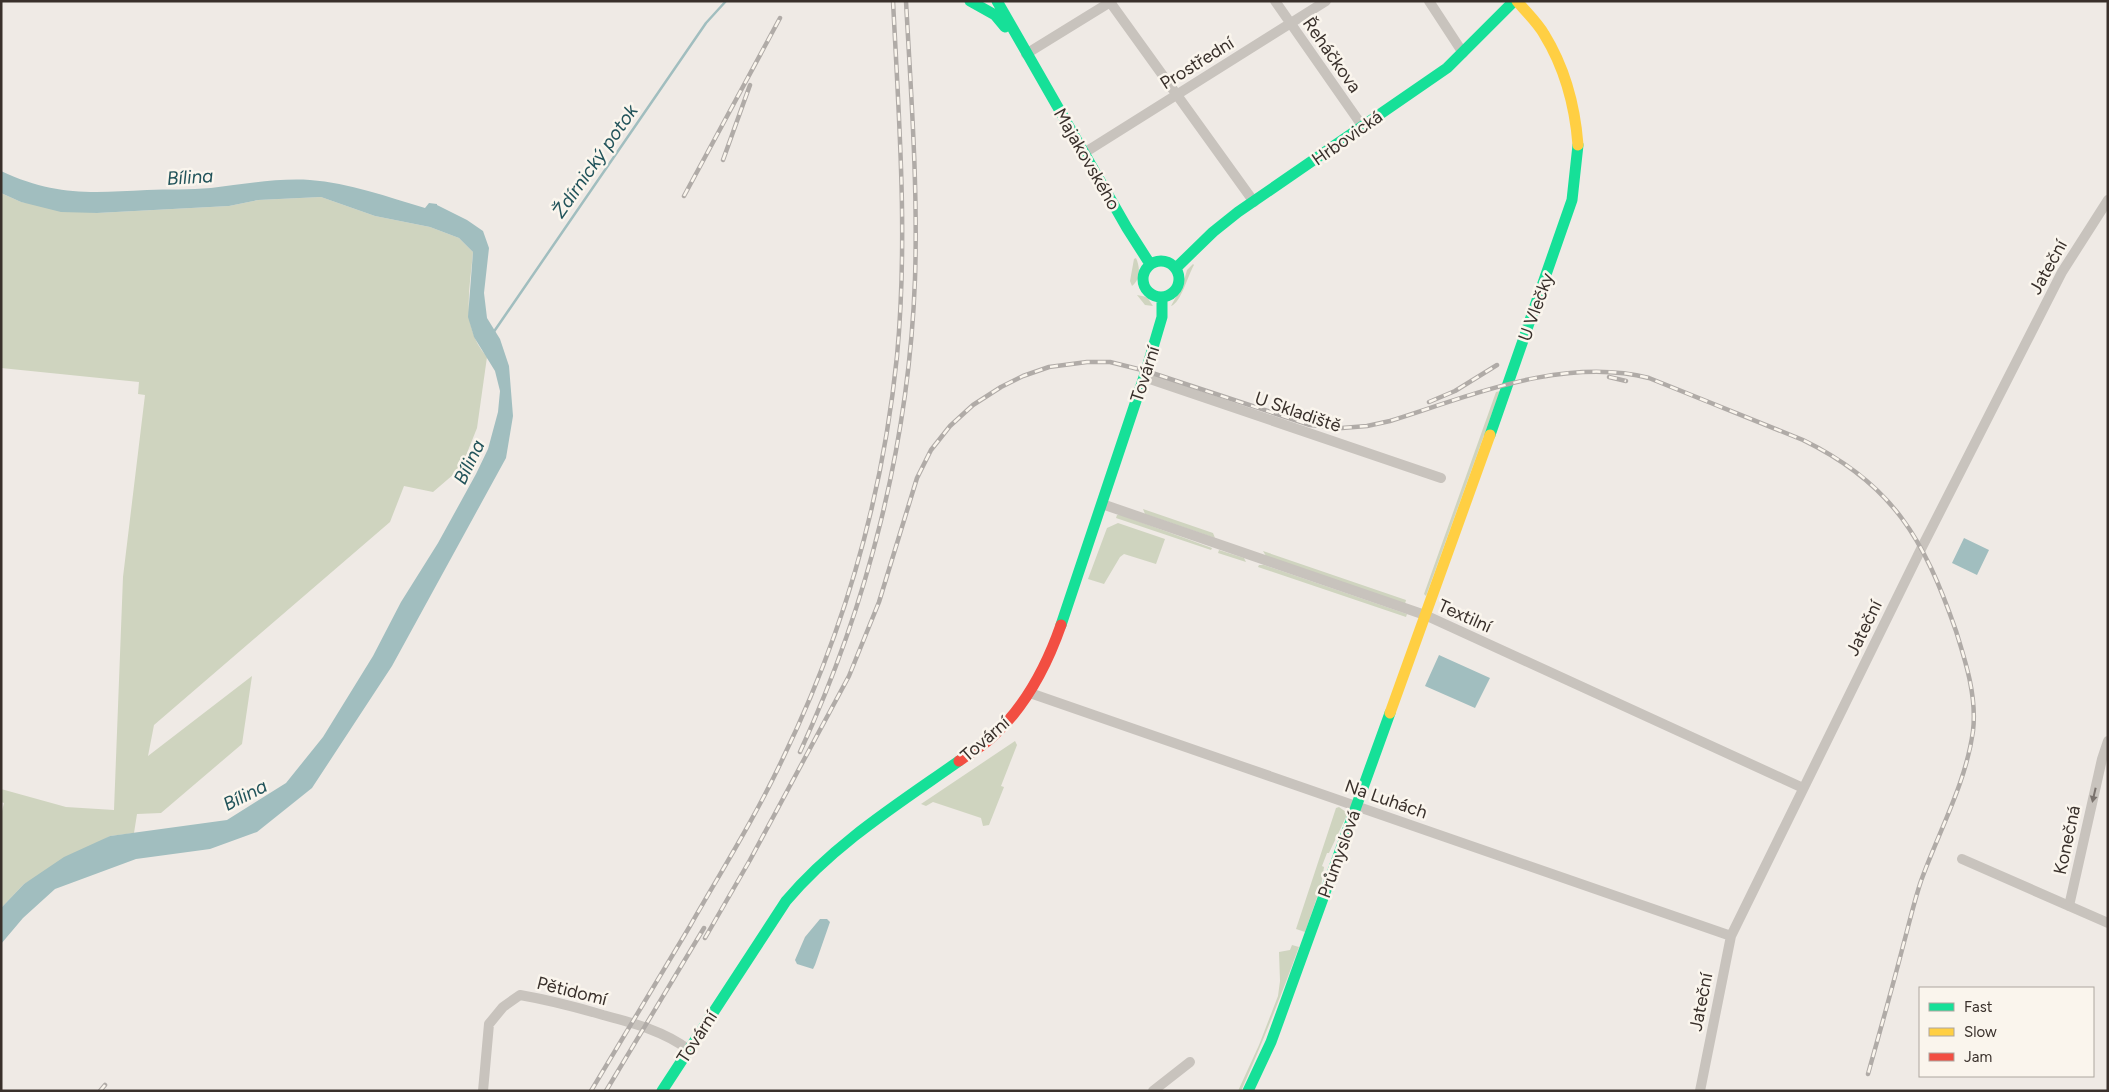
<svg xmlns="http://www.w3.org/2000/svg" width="2109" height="1092" font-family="Figtree,sans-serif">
<rect width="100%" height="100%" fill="#efeae5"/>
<path fill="#cfd4bf" d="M1 193 21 202 97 213 229 206 258 200 321 197 375 216 430 227 459 238 473 252C470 290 460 326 487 357L477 428 461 468 433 492 404 486 390 522 154 725 148 756 252 676 242 744 161 813 137 814 134 833 110 836 24 884 1 908V815L4 803 1 802V789L66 807 114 810 123 577 145 395 138 394 139 382 1 368Z
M1136 258C1140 267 1141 279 1132 286L1130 281 1134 259Z
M1193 264 1194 265C1188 275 1181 303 1171 306L1183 284 1187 270Z
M1137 295 1147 297 1153 306 1145 305Z
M1500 391 1426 596 1424 594 1496 392Z
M1143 509 1213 533 1215 538 1145 514Z
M1117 515H1121L1212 548 1211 550 1116 518Z
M1118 523 1165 539 1156 564 1124 554 1120 557 1104 584 1088 579 1107 528Z
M1219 550 1244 558 1246 562 1218 553Z
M1263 551 1406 600 1405 604 1266 556Z
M1259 565H1264L1407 614 1406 617 1258 567Z
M1015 741 1017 745 1001 786 1004 787 989 825 983 826 981 818 933 802 926 806 921 804Z
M1339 807 1346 812V817L1329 853H1327L1322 866 1324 867 1321 886 1305 932 1296 929 1336 808Z
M1292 945 1299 947C1281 996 1262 1044 1241 1091H1238L1259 1045 1278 996 1280 981 1279 952 1290 950Z"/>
<path fill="#a1bebf" d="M1 171C54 196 90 193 147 190 168 189 190 190 211 188 244 184 277 178 310 180 349 183 388 197 425 208L429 203 437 204V205L467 220 483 231 489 248 484 293 487 318 500 339 509 366 513 416 506 458 392 666 312 788 257 832 210 849 136 859 55 889 23 918 1 944V908L24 884 64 857 110 836 227 820 286 783 323 737 373 656 401 602 438 543 476 474 488 449 498 412 500 391 495 371 474 337 468 317 473 252 459 238 430 227 375 216 321 197 258 200 229 206 97 213 61 212 21 202 1 193Z
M1964 538 1989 550 1977 575 1952 563Z
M1439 655 1490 678 1475 708 1425 686Z
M820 919H827L830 922 815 965 813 969 797 964 795 960 805 937Z"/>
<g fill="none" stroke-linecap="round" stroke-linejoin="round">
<path stroke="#a1bebf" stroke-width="2.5" d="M493 333 706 23 726 1"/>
<path stroke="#c8c3bd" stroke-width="10" d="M1275 1 1363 127
M1429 1 1463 53
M1110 2 1254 202
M1026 54 1112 1
M1084 153 1326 1
M1144 377 1441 478
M1102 504 1425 615 1803 788
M1030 693 1731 936
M1962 859 2108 923
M2069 906 2102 759 2108 741
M483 1091 489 1024 503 1007 520 995C549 1000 576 1007 603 1015 633 1023 664 1031 689 1050
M1153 1091 1190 1062
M1700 1091 1731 936 1922 547 2062 272 2108 200"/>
<path stroke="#16e098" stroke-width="11" d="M970 1 995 15 1005 27
M997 1 1127 228 1150 264
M1143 279a18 18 0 1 1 36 0a18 18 0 1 1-36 0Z
M1176 268 1213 232 1238 212 1447 68 1514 1
M1490 435 1572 200 1578 145
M1061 625 1146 371 1162 317V297
M662 1091 786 901C834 844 898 804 959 761
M1248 1091 1271 1042 1390 713"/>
<path stroke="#ffcf43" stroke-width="11" d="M1517 1C1526 12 1537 22 1544 34 1565 68 1575 106 1578 145
M1390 713 1490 435"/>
<path stroke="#f24e42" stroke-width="11" d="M959 761C969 754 981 747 990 739 1025 708 1046 668 1061 625"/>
<defs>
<path id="rail" d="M723 160 750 85
M684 196 780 18
M1609 377 1626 381
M1429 402 1455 391 1497 365
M800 752C868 604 909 443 915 279 918 186 911 94 906 1
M705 938 750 860 849 676 879 602 917 478 931 450 950 426 973 405 1001 387 1023 376 1049 367 1087 362H1110L1146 371 1310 425 1342 428 1367 426 1390 421C1470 396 1564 356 1649 378L1803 440C1893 484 1924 539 1956 631 1966 663 1977 697 1973 731 1966 783 1939 831 1921 881 1914 902 1909 924 1903 946 1892 989 1880 1031 1868 1074
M100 1091 105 1085
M591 1091C624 1036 657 981 690 926 722 870 756 816 783 758 844 632 883 495 897 356 908 238 899 120 893 1
M606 1091 704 928"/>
</defs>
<use href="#rail" stroke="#b0aba7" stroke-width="4.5"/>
<use href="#rail" stroke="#faf5ed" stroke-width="2.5" stroke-dasharray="8" stroke-linecap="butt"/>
</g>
<defs><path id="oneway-solid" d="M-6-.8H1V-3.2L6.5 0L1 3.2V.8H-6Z" transform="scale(1.25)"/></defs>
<use fill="#79726d" href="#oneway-solid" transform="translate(2094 795) rotate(103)"/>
<g text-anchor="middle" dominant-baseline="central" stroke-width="5" stroke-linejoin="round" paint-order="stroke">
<g font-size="18" fill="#39302b" stroke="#faf5ed">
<text transform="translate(1332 55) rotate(55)">Řeháčkova</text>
<text transform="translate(1197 63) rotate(-32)">Prostřední</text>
<text transform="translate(1347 138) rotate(-35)">Hrbovická</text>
<text transform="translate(1087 159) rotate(60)">Majakovského</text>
<text transform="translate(2048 267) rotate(-61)">Jateční</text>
<text transform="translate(1536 307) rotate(-70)">U Vlečky</text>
<text transform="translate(1145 374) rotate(-72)">Tovární</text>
<text transform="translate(1298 412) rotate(19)">U Skladiště</text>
<text transform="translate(1465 616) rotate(24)">Textilní</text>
<text transform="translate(1864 628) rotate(-64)">Jateční</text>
<text transform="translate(985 739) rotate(-41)">Tovární</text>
<text transform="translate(1386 799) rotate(19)">Na Luhách</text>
<text transform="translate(2067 840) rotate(-78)">Konečná</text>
<text transform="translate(1339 854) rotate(-70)">Průmyslová</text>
<text transform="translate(572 991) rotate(14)">Pětidomí</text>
<text transform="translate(1701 1002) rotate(-79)">Jateční</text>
<text transform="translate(697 1037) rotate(-57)">Tovární</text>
</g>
<g font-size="19" font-style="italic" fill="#21535a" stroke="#faf5ed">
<text transform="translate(595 161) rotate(-55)">Ždírnický potok</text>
<text transform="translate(190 177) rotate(-4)">Bílina</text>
<text transform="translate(469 462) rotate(-64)">Bílina</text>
<text transform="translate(245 795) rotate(-27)">Bílina</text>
</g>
</g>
<rect width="2109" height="1092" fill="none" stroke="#39302b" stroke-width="5"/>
<rect x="1919" y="987" width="175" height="90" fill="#faf5ed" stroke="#ada69f"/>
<rect x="1929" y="1003" width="25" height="8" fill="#16e098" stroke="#ada69f"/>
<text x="1964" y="1012" font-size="15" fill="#39302b">Fast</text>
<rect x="1929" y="1028" width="25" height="8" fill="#ffcf43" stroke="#ada69f"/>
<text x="1964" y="1037" font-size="15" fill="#39302b">Slow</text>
<rect x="1929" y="1053" width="25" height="8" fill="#f24e42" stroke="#ada69f"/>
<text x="1964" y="1062" font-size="15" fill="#39302b">Jam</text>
</svg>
